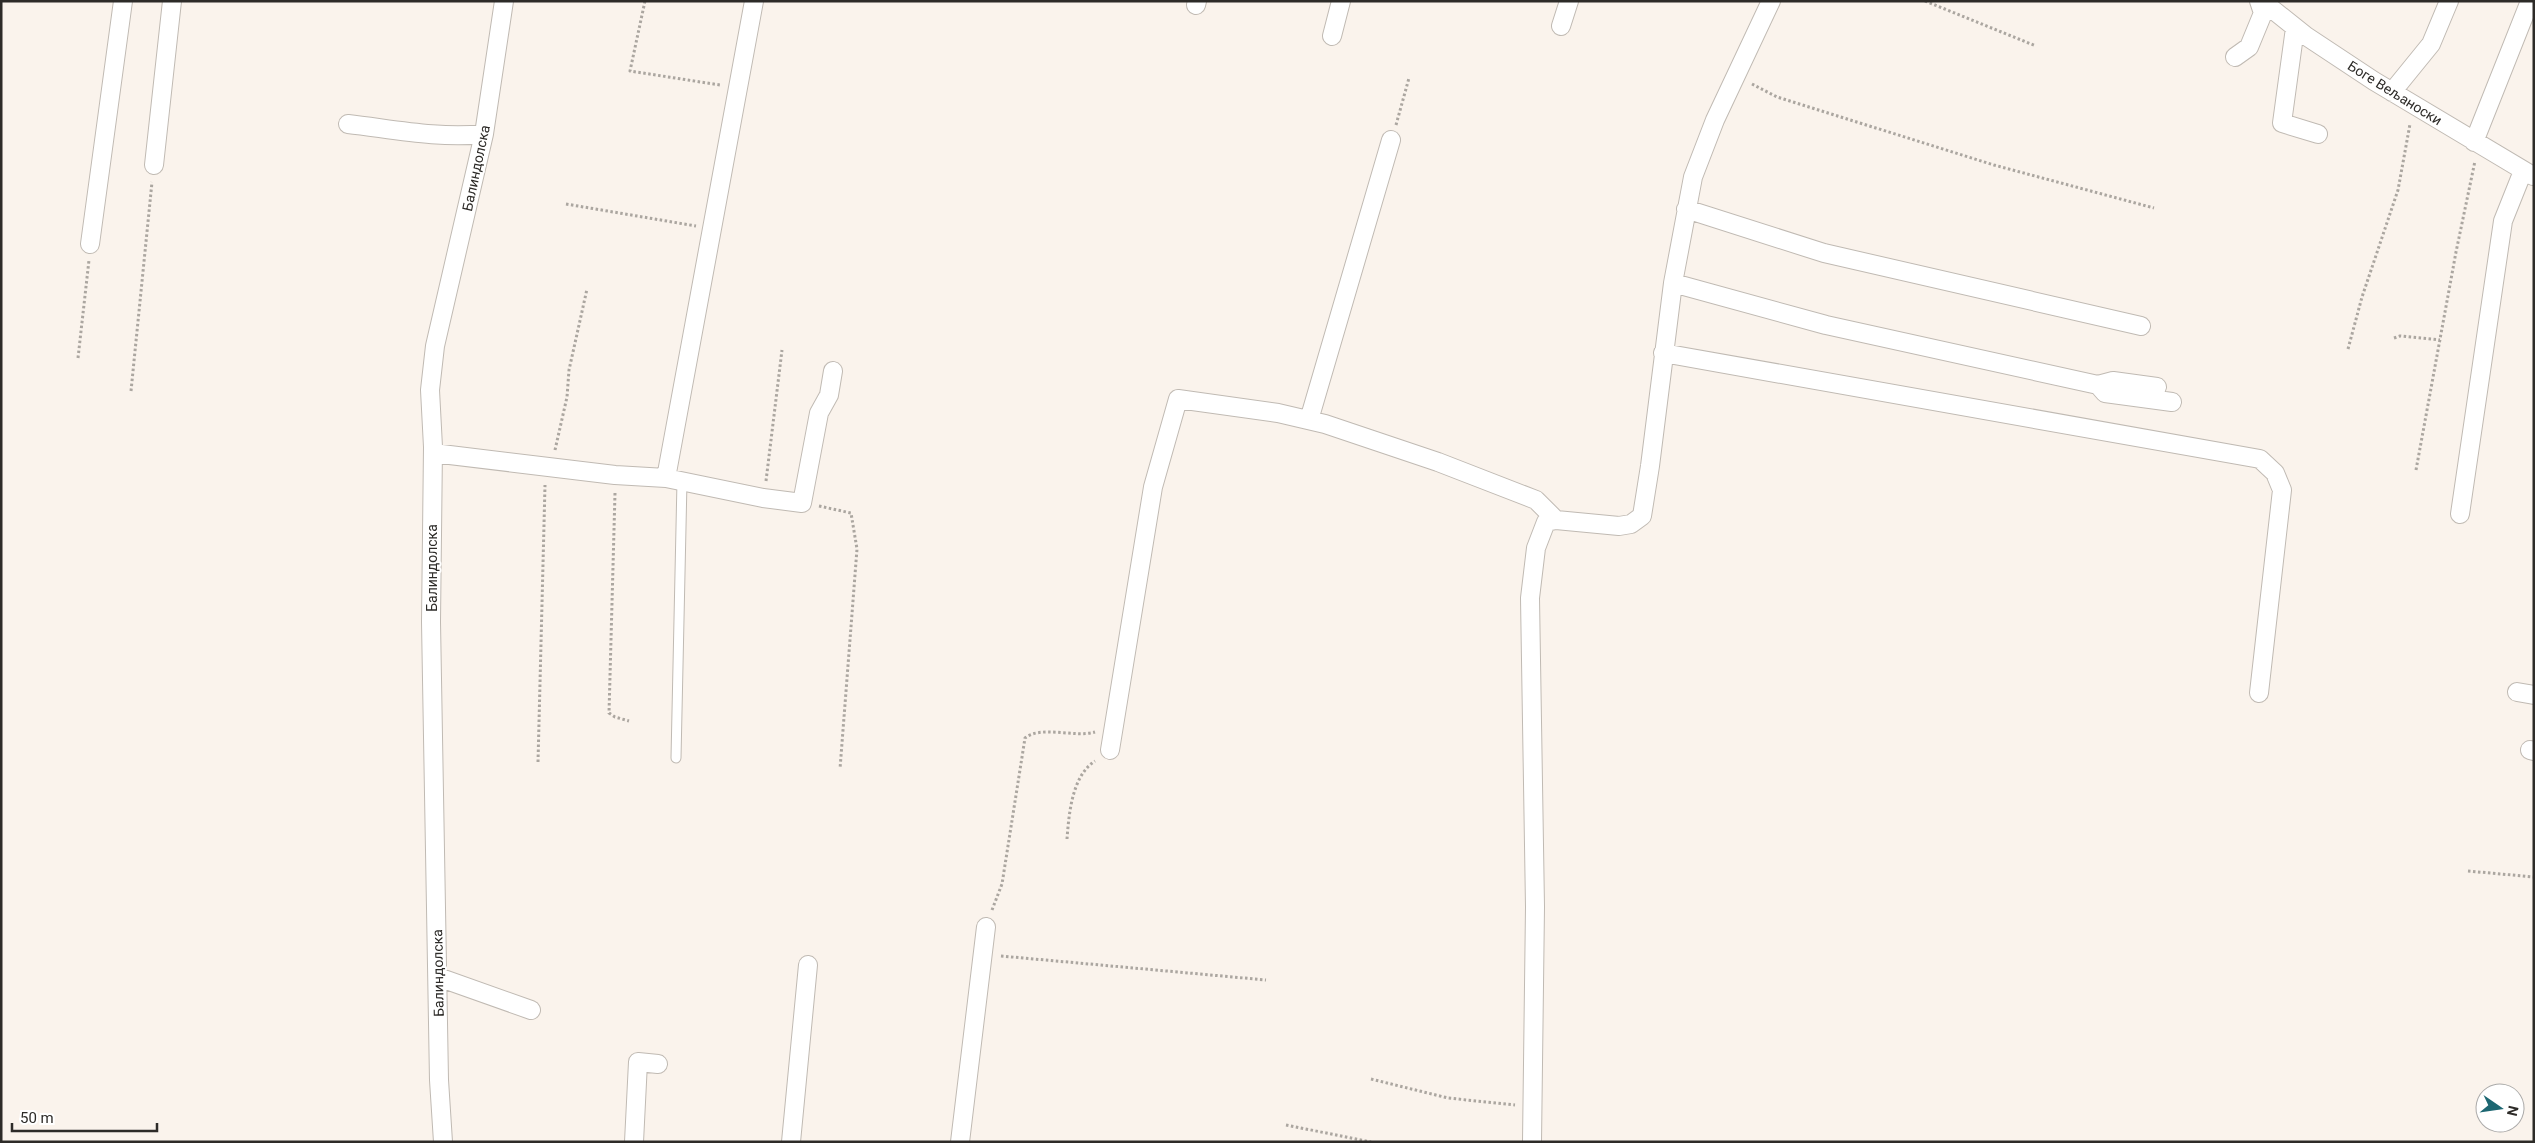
<svg xmlns="http://www.w3.org/2000/svg" width="2535" height="1143" font-family="Roboto,sans-serif">
<rect width="100%" height="100%" fill="#faf3ec"/>
<g fill="none" stroke-linecap="round" stroke-linejoin="round">
<defs>
<path id="lane" d="M676 758 682 481"/>
<path id="street" d="M2262 1 2306 36 2374 81 2533 176
M1196 5 1197 1
M1561 26 1569 1
M2295 28 2282 123 2318 134
M1332 36 1341 1
M2235 57 2249 47 2263 13 2259 1
M2392 92 2431 44 2449 1
M348 124C392 129 439 139 484 134
M2474 142 2530 1
M154 165 172 1
M1686 209 1824 253 2141 326
M90 244 123 1
M1673 283 1826 325 2098 385 2113 381 2157 387
M1663 353 2260 459 2275 473 2282 490 2259 693
M2098 385 2105 393 2172 402
M1309 420 1391 140
M433 453 615 475 666 478 763 498 802 503 819 413 829 395 833 371
M666 478 754 1
M2460 514 2503 221 2523 171
M2517 692 2534 695
M1110 750 1153 487 1178 399 1278 413 1325 424 1438 462 1536 500 1556 520
M2530 750 2534 751
M438 977 531 1010
M443 1142 439 1080 431 622 433 447 430 390 435 346 484 134 504 1
M634 1142 638 1062 658 1064
M791 1142 808 965
M960 1142 986 927
M1532 1142 1535 907 1530 598 1536 548 1546 522 1556 520 1619 526 1631 524 1642 516 1650 466 1673 283 1693 177 1715 120 1771 1"/>
</defs>
<use href="#lane" stroke="#c0bab3" stroke-width="11"/>
<use href="#street" stroke="#c0bab3" stroke-width="20"/>
<path stroke="#aba6a0" stroke-width="3" stroke-dasharray="2.5 2.5" stroke-linecap="butt" d="M645 1 630 71 720 85
M1925 1 2036 46
M1752 84 1777 97 1994 165 2154 208
M1396 125 1409 78
M566 204 696 226
M2394 338 2400 336 2440 340
M2348 349 2362 297 2398 190 2410 124
M78 358 89 260
M131 391 152 182
M555 450 567 397 569 370 587 289
M2416 470 2456 252 2475 161
M766 481 782 350
M615 493 609 713 615 717 629 721
M819 506 851 513 857 549 840 769
M538 762 545 485
M1067 839C1069 813 1072 776 1095 761
M2468 871 2534 877
M992 910 1002 884 1025 738C1041 725 1075 738 1095 732
M1001 956 1266 980
M1371 1079 1448 1098 1515 1105
M1286 1125 1371 1142"/>
<use href="#lane" stroke="#fff" stroke-width="9"/>
<use href="#street" stroke="#fff" stroke-width="18"/>
</g>
<g text-anchor="middle" dominant-baseline="central" stroke-width="4" stroke-linejoin="round" paint-order="stroke">
<g font-size="14" fill="#2d2b28" stroke="#fff">
<text transform="translate(2395 93) rotate(32)">Боге Вељаноски</text>
<text transform="translate(476 168) rotate(-78)">Балиндолска</text>
<text transform="translate(432 568) rotate(-90)">Балиндолска</text>
<text transform="translate(438 973) rotate(-91)">Балиндолска</text>
</g>
</g>
<rect width="2535" height="1143" fill="none" stroke="#2d2b28" stroke-width="5"/>
<g transform="translate(2500 1108) rotate(103)"><circle r="24" fill="#ffffff" stroke="#abaaa9"/>
<path d="M0-4L9 19L0 12L-9 19Z" fill="#1d6772"/>
<text y="-8" font-size="14" font-weight="bold" text-anchor="middle" fill="#2d2b28">N</text>
</g>
<path d="M12 1123v8h145v-8" fill="none" stroke="#2d2b28" stroke-width="2.5"/>
<text x="20" y="1123" font-size="15" fill="#2d2b28" stroke="#ffffff" stroke-width="4" paint-order="stroke">50 m</text>
</svg>
